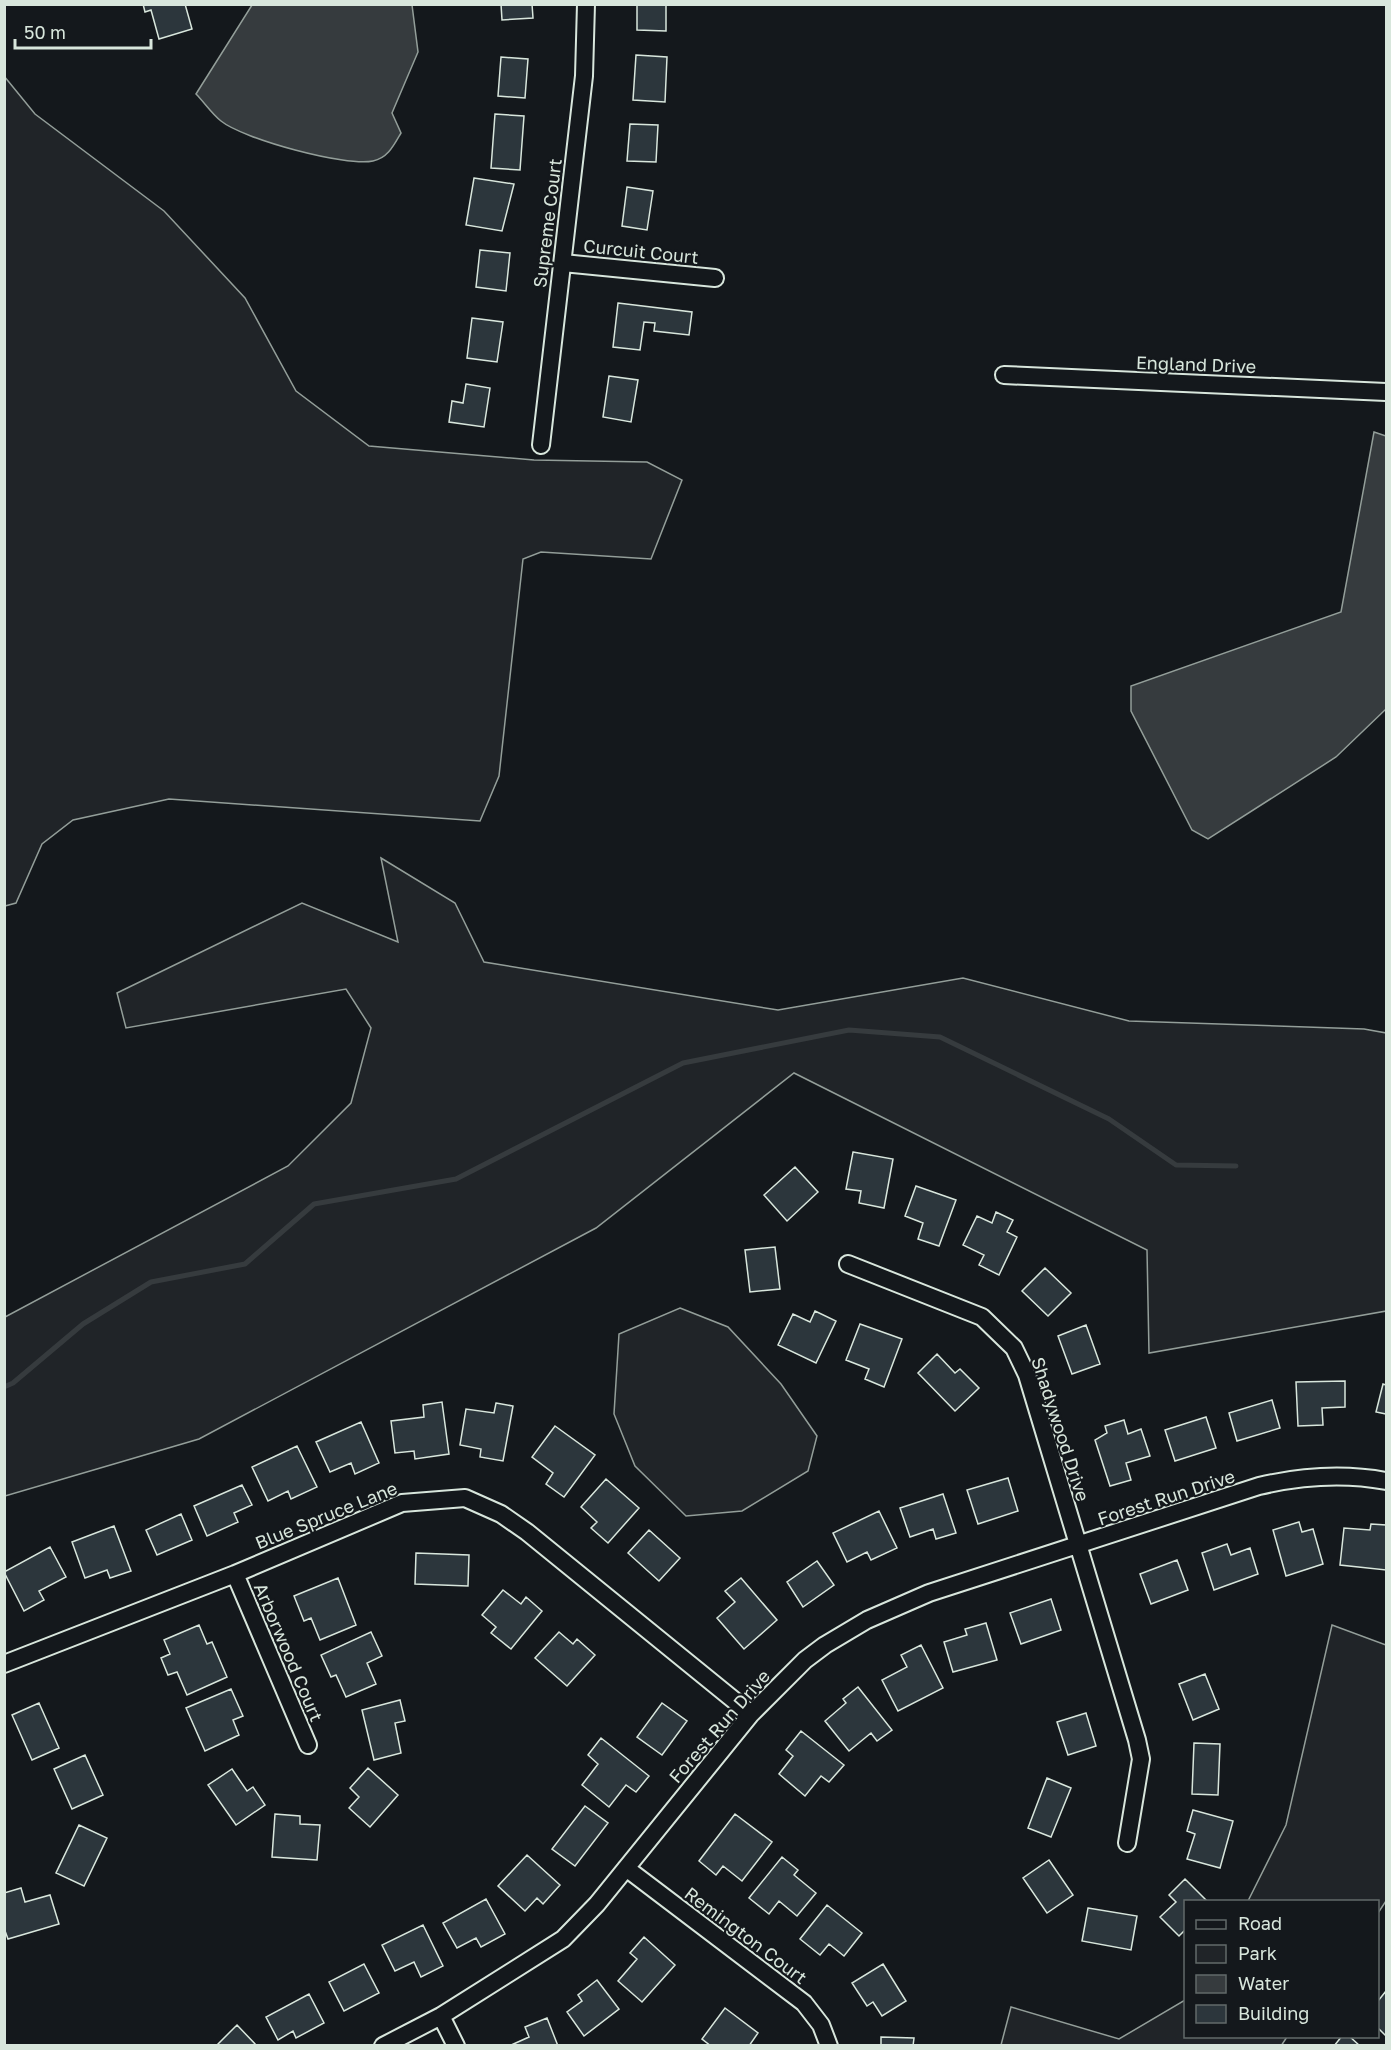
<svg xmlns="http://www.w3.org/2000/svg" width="1391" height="2050" font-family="'Golos Text',sans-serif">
<rect width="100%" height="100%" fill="#14181c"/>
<path fill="#202428" stroke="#939e99" stroke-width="1.5" d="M4 76 35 114 164 211 245 298 296 391 369 446 534 460 647 462 682 480 651 559 541 552 523 559 499 776 480 821 169 799 73 820 42 844 16 903 5 906Z
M381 858 455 903 484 962 778 1010 963 978 1129 1021 1364 1029 1386 1033V1311L1149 1353 1147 1250 794 1073 596 1228 199 1439 5 1496V1317L288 1166 351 1103 371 1028 346 989 126 1028 117 993 302 903 398 942Z
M680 1308 728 1327 781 1384 817 1436 808 1471 742 1511 686 1516 635 1466 614 1414 619 1334Z
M1332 1625 1386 1645V1901L1378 1913V1902L1248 1901 1286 1825Z
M1185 2000 1186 2036 1287 2037 1281 2046 1001 2045 1011 2007 1119 2039Z"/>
<path fill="#363b3e" stroke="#939e99" stroke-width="1.5" d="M252 5H412L418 52 392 113 401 133C394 145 388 158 373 161 346 167 243 139 221 121 212 114 204 102 196 94Z
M1374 432 1386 436V709L1336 757 1208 839 1192 830 1131 711V686L1341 612Z"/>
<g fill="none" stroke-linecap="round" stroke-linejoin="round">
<path stroke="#363b3e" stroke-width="5" d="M4 1387 13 1383 83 1324 151 1282 245 1264 314 1204 456 1179 683 1063 849 1030 940 1037 1109 1119 1176 1165 1236 1166"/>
</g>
<path fill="#2c363c" stroke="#d8e6dc" stroke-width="1.5" d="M143 4H185L192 29 159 39 151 10 145 12Z
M501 4H532L533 18 502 20Z
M637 4H666V31L637 30Z
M636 55 667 57 665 102 633 100Z
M501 57 528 59 525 98 498 96Z
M495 114 524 116 520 170 491 168Z
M630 124 658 125 656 162 627 161Z
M474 178 514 184 502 231 466 225Z
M627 187 653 191 647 230 622 226Z
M480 250 510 253 506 291 476 287Z
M618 303 692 312 689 335 654 331 655 323 644 322 640 350 613 347Z
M472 318 503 322 497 362 467 358Z
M609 376 638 380 631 422 603 417Z
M466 384 490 388 484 427 449 422 452 401 463 403Z
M853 1152 893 1159 884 1208 859 1203 861 1191 846 1189Z
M795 1167 818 1192 787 1221 764 1195Z
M916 1186 956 1200 939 1246 918 1239 923 1223 905 1216Z
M996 1212 1013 1220 1007 1232 1017 1237 999 1275 979 1265 984 1255 963 1245 977 1216 992 1223Z
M775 1247 780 1289 750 1292 745 1250Z
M1045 1268 1071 1293 1048 1316 1022 1291Z
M815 1311 836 1321 816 1363 778 1345 793 1314 810 1322Z
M860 1324 902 1339 884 1387 865 1379 869 1369 846 1360Z
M1086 1325 1100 1364 1072 1374 1058 1336Z
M937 1354 955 1373 960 1369 979 1388 955 1411 918 1373Z
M1345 1381V1407L1322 1408 1323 1425 1298 1426 1296 1382Z
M1383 1384 1386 1385V1414L1376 1412Z
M1272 1400 1280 1428 1237 1441 1229 1413Z
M442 1402 449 1454 415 1459 414 1451 395 1453 391 1421 424 1417 423 1405Z
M496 1403 513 1406 503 1461 480 1457 481 1449 460 1445 466 1409 494 1413Z
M1206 1417 1216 1448 1175 1461 1165 1430Z
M1124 1420 1128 1434 1141 1429 1150 1456 1126 1463 1131 1480 1110 1486 1095 1440 1107 1433 1105 1426Z
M361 1422 379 1463 355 1474 351 1463 330 1472 316 1442Z
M555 1426 595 1455 564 1497 546 1484 553 1473 532 1457Z
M297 1446 317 1487 291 1499 288 1491 268 1501 252 1467Z
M1008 1478 1018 1511 978 1524 967 1490Z
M606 1479 639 1508 608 1543 591 1528 597 1522 581 1507Z
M242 1485 252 1505 234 1513 238 1522 207 1536 194 1506Z
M943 1494 956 1533 936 1539 933 1529 910 1537 900 1508Z
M879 1511 897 1548 871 1560 867 1552 847 1562 833 1533Z
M181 1514 192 1540 157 1555 146 1530Z
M1299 1522 1302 1532 1313 1529 1323 1564 1286 1576 1273 1530Z
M1371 1524 1386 1525V1570L1340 1565 1344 1528 1370 1530Z
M114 1526 131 1571 110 1578 107 1570 85 1578 72 1542Z
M649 1530 680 1558 659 1581 628 1553Z
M1227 1544 1231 1555 1250 1548 1258 1574 1214 1590 1202 1553Z
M50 1547 66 1577 39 1591 44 1600 24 1611 4 1572Z
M416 1553 469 1555 468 1586 415 1584Z
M1177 1560 1188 1590 1151 1604 1140 1574Z
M817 1561 834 1585 803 1607 787 1582Z
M338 1578 356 1625 320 1640 311 1618 304 1621 294 1596Z
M741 1578 777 1620 744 1649 717 1618 735 1602 725 1591Z
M503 1590 521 1604 526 1597 542 1611 511 1649 491 1633 496 1627 482 1615Z
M1051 1599 1061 1630 1021 1644 1010 1613Z
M986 1623 997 1660 953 1672 944 1642 967 1635 965 1629Z
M199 1625 207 1644 212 1642 227 1677 187 1695 177 1672 168 1675 161 1658 170 1654 164 1640Z
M371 1632 382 1656 367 1663 376 1684 346 1697 336 1675 331 1677 321 1655Z
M559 1632 573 1644 577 1639 595 1655 567 1686 535 1658Z
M921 1645 943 1688 898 1711 882 1680 907 1667 901 1655Z
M1205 1674 1219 1709 1193 1720 1179 1684Z
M858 1687 892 1730 877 1741 871 1733 849 1751 825 1721 846 1703 843 1699Z
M231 1689 243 1716 233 1720 239 1735 205 1751 186 1708Z
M400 1700 405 1721 395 1723 401 1753 374 1760 362 1710Z
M39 1703 59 1748 32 1760 12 1715Z
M662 1703 687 1721 662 1755 637 1737Z
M1086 1713 1096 1746 1068 1755 1057 1722Z
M801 1731 844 1765 829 1782 821 1776 805 1796 779 1774 793 1756 786 1750Z
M601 1738 649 1776 636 1792 626 1785 609 1807 582 1785 598 1764 588 1755Z
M1194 1743 1220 1744 1218 1795 1192 1794Z
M85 1755 103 1795 72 1809 54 1769Z
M368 1768 398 1795 370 1827 349 1808 359 1797 350 1788Z
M232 1769 247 1791 253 1787 265 1805 236 1825 208 1785Z
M1047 1778 1071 1788 1051 1837 1028 1828Z
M585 1806 608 1823 575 1866 552 1849Z
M1193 1810 1233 1821 1220 1868 1187 1859 1195 1834 1187 1831Z
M275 1814 300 1816V1824L320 1825 317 1860 272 1857Z
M735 1814 772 1842 742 1881 723 1866 716 1875 699 1861Z
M79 1825 107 1838 84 1886 56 1873Z
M527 1855 560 1885 543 1904 537 1898 525 1911 498 1886Z
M782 1857 798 1870 794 1875 816 1893 797 1916 779 1901 769 1914 749 1898Z
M1049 1860 1073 1895 1047 1913 1023 1878Z
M1185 1879 1208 1902H1186V1929L1179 1936 1160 1917 1176 1902 1169 1895Z
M21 1888 25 1902 50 1895 59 1924 8 1939 4 1928V1893Z
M486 1899 505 1934 481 1947 476 1938 457 1948 443 1923Z
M827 1905 862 1933 844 1956 829 1944 820 1955 800 1939Z
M1088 1908 1137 1916 1131 1950 1082 1941Z
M423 1925 443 1966 421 1977 414 1962 395 1971 382 1945Z
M644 1937 675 1965 642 2002 618 1981 637 1959 630 1953Z
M364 1964 379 1993 344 2011 329 1982Z
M883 1964 906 2001 882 2016 873 2002 867 2006 852 1983Z
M597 1980 619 2009 584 2036 567 2012 582 2001 578 1995Z
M1386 1991V2036L1378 2028V2001Z
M309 1994 324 2023 296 2038 293 2031 278 2040 266 2017Z
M725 2008 758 2033 749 2046H711L702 2039Z
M547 2018 558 2046H509L529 2037 525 2027Z
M237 2025 257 2046H216Z
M1342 2036H1349L1360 2046H1334Z
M881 2037 914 2038 913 2046H881Z"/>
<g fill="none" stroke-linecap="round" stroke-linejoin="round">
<defs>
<path id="minor" d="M563 263 715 278
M1004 375 1386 392
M541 445 584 76 586 4
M848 1264 982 1317 1014 1348 1027 1375 1137 1740 1141 1759 1127 1843
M235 1574 308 1745
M4 1664 235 1574 402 1503 465 1498 501 1514 527 1532 751 1714
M626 1868 804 2003 821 2025 829 2046
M441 2016 456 2046
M383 2046 441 2016 563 1939 597 1904 751 1714 805 1660 825 1645 867 1620 929 1593 1259 1486C1302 1476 1343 1473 1386 1481"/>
</defs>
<use href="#minor" stroke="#d8e6dc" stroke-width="20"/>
<use href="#minor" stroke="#14181c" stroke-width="16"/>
</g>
<g text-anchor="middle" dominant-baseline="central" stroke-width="4.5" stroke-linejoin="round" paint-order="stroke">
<g font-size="18" fill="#d8e6dc" stroke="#14181c">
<text transform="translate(547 223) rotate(-83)">Supreme Court</text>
<text transform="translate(641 251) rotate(6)">Curcuit Court</text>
<text transform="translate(1196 364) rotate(2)">England Drive</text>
<text transform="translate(1061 1429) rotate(72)">Shadywood Drive</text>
<text transform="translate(1166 1497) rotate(-18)">Forest Run Drive</text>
<text transform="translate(326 1515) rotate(-22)">Blue Spruce Lane</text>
<text transform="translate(289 1652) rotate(67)">Arborwood Court</text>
<text transform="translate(719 1726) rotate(-49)">Forest Run Drive</text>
<text transform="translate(746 1935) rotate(37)">Remington Court</text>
</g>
</g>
<rect width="1391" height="2050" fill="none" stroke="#d8e6dc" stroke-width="12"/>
<rect x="1184" y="1900" width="195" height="138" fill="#14181c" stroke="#626a69" stroke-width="1.5"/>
<rect x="1196" y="1920" width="30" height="9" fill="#14181c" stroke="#626a69" stroke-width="1.5"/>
<text x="1238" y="1930" font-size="18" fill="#d8e6dc">Road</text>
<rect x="1196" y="1945" width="30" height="18" fill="#202428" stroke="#626a69" stroke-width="1.5"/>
<text x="1238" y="1960" font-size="18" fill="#d8e6dc">Park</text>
<rect x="1196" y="1975" width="30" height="18" fill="#363b3e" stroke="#626a69" stroke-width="1.5"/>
<text x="1238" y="1990" font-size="18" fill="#d8e6dc">Water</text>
<rect x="1196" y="2005" width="30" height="18" fill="#2c363c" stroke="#626a69" stroke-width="1.5"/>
<text x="1238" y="2020" font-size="18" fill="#d8e6dc">Building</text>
<path d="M15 39v9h136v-9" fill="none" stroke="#d8e6dc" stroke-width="3"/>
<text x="24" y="39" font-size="18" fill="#d8e6dc" stroke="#14181c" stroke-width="4.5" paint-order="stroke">50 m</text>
</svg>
